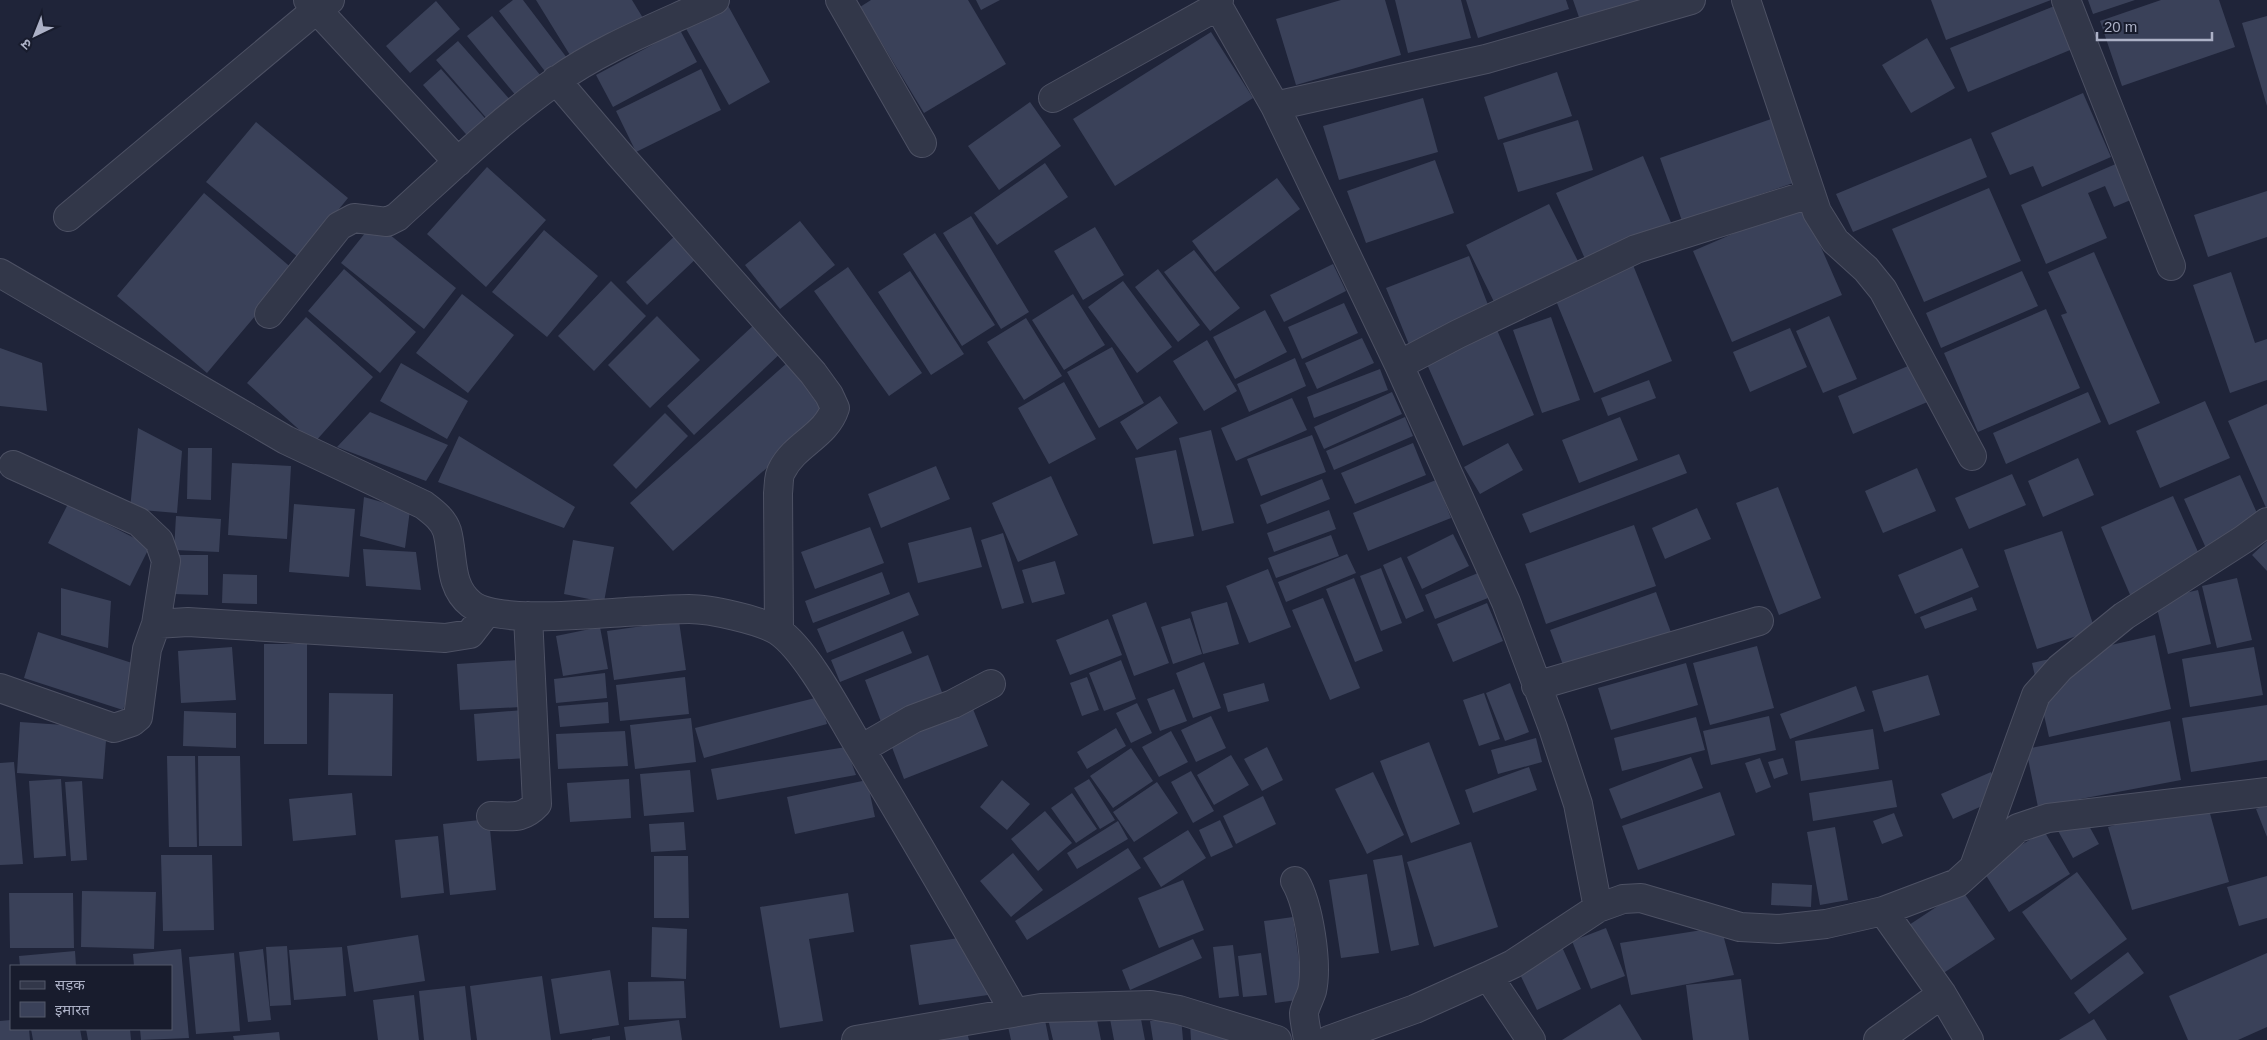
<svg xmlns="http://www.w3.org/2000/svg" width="2267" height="1040" font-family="Arial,'Noto Sans Devanagari',sans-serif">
<rect width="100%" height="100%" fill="#1f2439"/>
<path fill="#3a4159" d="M513 0H523L567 58 547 74 499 11Z
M536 0H632L643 18 573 60Z
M871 0H968L1006 64 924 113 860 7Z
M976 0H1000L981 10Z
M1341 0H1385L1401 55 1296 85 1276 19Z
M1395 0H1461L1471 38 1408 53Z
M1466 0H1566L1569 9 1478 38Z
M1573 0H1651L1581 23Z
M1931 0H2051L1946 40Z
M2088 0H2135L2093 14Z
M2161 0H2219L2235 47 2122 86 2100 21Z
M436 1 460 29 410 73 386 46Z
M726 2 770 82 729 105 684 25Z
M2057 5 2075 48 1968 92 1950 48Z
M492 16 541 76 517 97 467 36Z
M2267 16V106L2242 23Z
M680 30 697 62 613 107 596 75Z
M1211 32 1253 98 1115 186 1073 119Z
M1927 38 1955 88 1911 113 1882 65Z
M458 41 512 102 489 121 436 60Z
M441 69 491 125 472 141 423 85Z
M701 69 721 110 636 152 616 111Z
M1557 72 1572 116 1498 140 1484 97Z
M2083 93 2111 157 2042 187 2033 166 2010 175 1991 133Z
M1423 98 1438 152 1339 180 1323 126Z
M1030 102 1061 146 999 190 968 146Z
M1774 118 1796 182 1682 221 1660 158Z
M1578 120 1593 170 1518 192 1503 143Z
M256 122 348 198 299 258 206 182Z
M1971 138 1987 177 1853 232 1836 194Z
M1643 156 1675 232 1589 268 1556 193Z
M1435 160 1454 213 1366 243 1347 191Z
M1045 163 1068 197 997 245 974 213Z
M2118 163 2133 199 2114 207 2105 186 2088 193 2107 238 2046 264 2021 205Z
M487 167 546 220 486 287 427 234Z
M1277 178 1300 209 1215 272 1192 241Z
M1989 188 2021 261 1924 302 1892 229Z
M2267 191V237L2208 257 2194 215Z
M204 193 294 270 207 373 117 296Z
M1549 204 1583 271 1499 312 1466 245Z
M1802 204 1842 295 1732 342 1693 251Z
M971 216 1029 312 1001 329 943 233Z
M800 221 835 265 780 309 745 265Z
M374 222 456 288 424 329 341 263Z
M1095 227 1124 275 1083 300 1054 251Z
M544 230 598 276 547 337 492 292Z
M678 233 700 255 647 305 626 282Z
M935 233 995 325 962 346 903 254Z
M1194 250 1240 308 1210 331 1164 272Z
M2094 252 2160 403 2109 425 2061 315 2067 313 2048 272Z
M1469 256 1492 315 1410 347 1386 288Z
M1333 264 1346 291 1284 322 1270 295Z
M1633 265 1672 361 1594 393 1554 296Z
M848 267 922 373 889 396 814 291Z
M344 269 416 332 380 373 308 311Z
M1158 269 1200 325 1178 342 1135 287Z
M910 271 964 354 931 375 878 292Z
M2022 271 2038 306 1941 348 1926 313Z
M2231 272 2255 343 2267 339V380L2230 393 2193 285Z
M611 281 646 316 594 371 558 336Z
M1123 281 1172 347 1137 373 1088 307Z
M462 294 514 335 468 393 416 353Z
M1073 294 1105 345 1064 370 1032 320Z
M1344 303 1358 333 1302 359 1288 327Z
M2046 309 2080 388 1978 432 1944 353Z
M1265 310 1287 352 1235 379 1213 337Z
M657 316 700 360 650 408 608 365Z
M1829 316 1857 379 1823 393 1796 331Z
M306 317 373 377 314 443 247 383Z
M1551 317 1580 400 1542 413 1513 330Z
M1026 318 1062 376 1024 400 987 342Z
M756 323 783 351 694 435 667 406Z
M1790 328 1807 367 1750 392 1733 352Z
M1497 330 1534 415 1463 446 1426 362Z
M1362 338 1374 363 1317 389 1305 363Z
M1207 340 1237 391 1204 411 1173 361Z
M1112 347 1144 403 1099 428 1067 372Z
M0 348 42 363 47 411 0 406Z
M1295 358 1306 386 1249 412 1237 384Z
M401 363 468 401 447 439 380 401Z
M787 363 831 411 673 551 630 503Z
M1915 363 1932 400 1853 434 1838 396Z
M1380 369 1388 390 1314 418 1307 397Z
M1649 380 1656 398 1608 416 1601 398Z
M1064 382 1096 439 1049 464 1018 408Z
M1392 392 1402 414 1324 449 1314 427Z
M2088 392 2101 422 2006 464 1993 433Z
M1160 396 1178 423 1137 450 1120 422Z
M1292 398 1307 430 1236 461 1221 428Z
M2205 401 2230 458 2160 488 2136 431Z
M2267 404V510L2228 421Z
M370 412 448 445 426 481 337 447Z
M665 413 688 436 636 489 613 465Z
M1405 417 1413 436 1334 470 1326 451Z
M1620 417 1638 460 1579 483 1562 440Z
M138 428 182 451 177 513 130 509Z
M1211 430 1234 523 1202 531 1179 438Z
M1312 435 1326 472 1261 496 1247 459Z
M459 436 575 507 564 528 438 482Z
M1413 443 1426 475 1355 504 1341 473Z
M1508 443 1523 470 1480 494 1464 467Z
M188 448H212L211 500 187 499Z
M1176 450 1194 536 1153 544 1135 458Z
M1679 454 1687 473 1530 533 1522 514Z
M2078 458 2094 495 2043 517 2028 481Z
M232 463 291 466 287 539 228 535Z
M936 466 950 499 881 528 868 494Z
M1917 468 1936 511 1883 533 1865 491Z
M2012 474 2026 505 1969 529 1955 498Z
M2240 475 2265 531 2209 555 2184 499Z
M1051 476 1078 535 1018 562 992 503Z
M1322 479 1330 499 1267 524 1260 505Z
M1436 480 1451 518 1368 551 1353 513Z
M1778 487 1821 598 1779 615 1736 503Z
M2173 496 2207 572 2134 604 2101 527Z
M364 497 410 510 405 548 360 536Z
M68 504 150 546 130 586 48 543Z
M294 504 355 509 349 577 289 572Z
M1697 508 1711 539 1665 559 1652 528Z
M1329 510 1336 529 1274 552 1267 533Z
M176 516 221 519 219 552 174 550Z
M1634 525 1656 586 1546 624 1525 564Z
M870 527 884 563 815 589 801 552Z
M971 527 982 567 918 583 908 543Z
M2062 531 2095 630 2037 649 2004 550Z
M1003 533 1024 603 1002 609 981 540Z
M1453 534 1469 566 1422 589 1407 557Z
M1331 535 1339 556 1276 578 1268 558Z
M573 540 614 547 604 602 564 594Z
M2267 541V571L2252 555Z
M1962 548 1979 587 1915 614 1898 575Z
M363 549 416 552 421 590 366 586Z
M1347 554 1356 573 1286 602 1278 582Z
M173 555H208V595L173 594Z
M1401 557 1424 611 1406 619 1383 565Z
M1055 561 1065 594 1032 603 1022 570Z
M1381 568 1402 623 1381 631 1360 576Z
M1268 569 1291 627 1249 643 1226 586Z
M882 572 890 594 813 623 805 601Z
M1478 573 1488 598 1435 619 1425 595Z
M223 574 257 575V604L222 603Z
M1354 578 1383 651 1355 662 1326 589Z
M2237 578 2252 640 2217 648 2202 586Z
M61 588 111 601 108 648 61 635Z
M2198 590 2211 644 2168 654 2155 600Z
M909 592 919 615 827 653 817 629Z
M1656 592 1672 635 1566 673 1550 630Z
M1972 597 1977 610 1925 629 1920 617Z
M1323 598 1360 688 1330 700 1292 610Z
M1146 602 1169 663 1134 676 1112 615Z
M1227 602 1239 644 1203 654 1191 612Z
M1487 603 1503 641 1453 662 1437 624Z
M1190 618 1202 654 1173 664 1161 627Z
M1108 619 1122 655 1070 675 1056 640Z
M679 621 686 670 614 680 607 631Z
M600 627 608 669 563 676 556 636Z
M903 631 912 653 840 682 831 660Z
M38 632 138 665 123 710 24 678Z
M2155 635 2171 709 2049 737 2032 663Z
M264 644H307V744H264Z
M1757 646 1774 708 1710 725 1693 663Z
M232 647 236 700 181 703 178 651Z
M2254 647 2263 695 2190 707 2182 659Z
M928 655 946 703 883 727 865 680Z
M518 660 521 707 460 710 457 664Z
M1121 660 1136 699 1104 711 1089 673Z
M1204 662 1221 708 1193 718 1176 673Z
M1686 663 1698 705 1611 730 1598 688Z
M605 673 607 698 556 703 554 679Z
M1928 675 1940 715 1884 732 1872 691Z
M685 677 689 714 620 721 616 685Z
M1087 677 1099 710 1082 716 1070 683Z
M1264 683 1269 701 1228 712 1223 694Z
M1510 683 1529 732 1505 741 1486 693Z
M1856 686 1865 711 1790 739 1780 714Z
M1174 689 1187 721 1160 731 1147 699Z
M329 693 393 694 392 776 328 775Z
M1484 693 1500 739 1479 746 1463 700Z
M819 697 827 724 704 758 695 728Z
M608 702 609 723 560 727 558 706Z
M1137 703 1152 733 1131 743 1116 713Z
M2267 705V760L2191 772 2182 718Z
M973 709 988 746 904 779 890 742Z
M524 710 527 758 477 761 474 714Z
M184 711 236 713V748L183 746Z
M1211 716 1226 748 1196 762 1181 730Z
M1769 716 1776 750 1711 765 1703 731Z
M1696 717 1705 750 1622 771 1614 738Z
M691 718 696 762 635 769 630 725Z
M2170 721 2181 780 2038 807 2026 749Z
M20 722 107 728 103 779 17 773Z
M1116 728 1126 746 1087 769 1077 752Z
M1873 729 1879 769 1801 781 1795 741Z
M625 731 628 766 558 769 556 734Z
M1171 731 1188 762 1159 777 1142 747Z
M1536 738 1542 762 1498 774 1491 750Z
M1429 742 1460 824 1411 843 1380 761Z
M846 747 856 775 717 800 711 769Z
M1267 747 1283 780 1262 791 1244 759Z
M1131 748 1153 781 1113 808 1090 776Z
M1231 755 1249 785 1214 805 1197 775Z
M167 756H195L197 847H169Z
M198 756H240L242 846H199Z
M1691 757 1703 788 1621 819 1609 789Z
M1760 758 1771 787 1756 793 1745 763Z
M1783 758 1788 774 1774 779 1768 762Z
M14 762 23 864 0 865V763Z
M1529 767 1537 790 1473 813 1465 790Z
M690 770 694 812 644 816 640 774Z
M1191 771 1214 811 1193 823 1171 782Z
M1373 772 1404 835 1367 854 1335 789Z
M1991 772 2002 797 1953 819 1941 794Z
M61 779 66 856 34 858 29 781Z
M629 779 631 818 570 822 567 783Z
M1089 779 1115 820 1100 829 1074 788Z
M867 780 875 817 795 834 787 797Z
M1002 780 1030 804 1007 830 980 807Z
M1892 780 1897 807 1813 821 1809 793Z
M82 781 87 860 71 861 65 782Z
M1157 782 1178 813 1134 842 1113 812Z
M1720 792 1735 835 1638 870 1622 826Z
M352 793 356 835 293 841 289 799Z
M1072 793 1097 829 1076 843 1051 808Z
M1263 796 1276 824 1236 844 1223 816Z
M2206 799 2229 882 2132 910 2108 827Z
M2267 805V837L2256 809Z
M1045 811 1072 843 1038 871 1011 839Z
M1894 813 1903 836 1882 844 1873 821Z
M2083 815 2099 844 2073 858 2057 829Z
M489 819 496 890 450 895 443 824Z
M1220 820 1233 847 1211 857 1199 830Z
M1118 821 1128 839 1077 869 1067 853Z
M684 822 686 850 651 852 649 824Z
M1835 827 1848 900 1820 905 1807 832Z
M1188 830 1206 858 1161 887 1143 858Z
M2044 831 2070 874 2009 912 1982 869Z
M438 836 444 893 401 898 395 840Z
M1471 842 1498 927 1434 947 1407 862Z
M1128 848 1141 868 1027 940 1015 921Z
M1013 853 1043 890 1011 917 980 881Z
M161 855H212L214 930 163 931Z
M1402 855 1419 945 1391 951 1373 860Z
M654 856H688L689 918H654Z
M2077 872 2127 939 2071 980 2022 912Z
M1367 874 1379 953 1341 958 1329 880Z
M2267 876V918L2239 926 2227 887Z
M1183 880 1204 930 1159 948 1138 898Z
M1772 883 1812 885 1811 907 1771 905Z
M1962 890 1995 939 1942 974 1909 925Z
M82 891 156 892 154 949 81 947Z
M9 893H73L74 948H10Z
M848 893 854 932 809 939 823 1021 780 1028 760 907Z
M1293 917 1304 999 1275 1003 1264 921Z
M652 927 687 929 686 979 651 977Z
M1721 927 1734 975 1631 995 1620 943Z
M1606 928 1625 976 1591 989 1572 941Z
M987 934 995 994 919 1005 910 945Z
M418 935 425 981 354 992 347 946Z
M1193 939 1202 958 1130 990 1122 970Z
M1233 945 1239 996 1219 998 1213 947Z
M287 946 291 1005 270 1006 266 947Z
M342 947 346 996 294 1000 289 950Z
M1562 947 1581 989 1537 1010 1517 968Z
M181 949 189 1038 141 1040 140 1029H171V966H134L133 954Z
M263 949 271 1020 248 1022 239 952Z
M75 951 76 966H20L19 956Z
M2128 952 2144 973 2089 1014 2074 993Z
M234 953 240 1031 196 1034 189 957Z
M1261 953 1267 995 1243 997 1238 956Z
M2267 953V1027L2238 1040H2188L2169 996Z
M610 970 619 1025 560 1034 551 979Z
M542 976 551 1040H477L470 986Z
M1741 979 1749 1040H1693L1686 985Z
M684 981 686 1018 629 1020 628 982Z
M465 986 471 1040H424L419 991Z
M414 995 419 1040H378L373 1000Z
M1620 1004 1642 1040H1562Z
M1095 1010 1101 1040H1053L1048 1019Z
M1140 1014 1145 1040H1114L1110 1019Z
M1044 1015 1049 1040H1011L1007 1022Z
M1181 1017 1183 1040H1153L1150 1021Z
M2094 1019 2107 1040H2059Z
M11 1020V1029H29L30 1040H0V1021Z
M679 1020 682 1040H626L624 1027Z
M1190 1024 1251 1040H1191Z
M31 1029H80L82 1040H33Z
M86 1029H130L131 1040H88Z
M279 1032 280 1040H234L233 1036Z
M967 1032 969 1040H931Z
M610 1036V1040H592V1039Z"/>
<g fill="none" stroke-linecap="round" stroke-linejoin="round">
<defs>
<path id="minor" d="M308 0 458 162
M840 0 922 143
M1219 0 1218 6 1275 106 1399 365 1506 602 1553 728 1578 804 1598 908
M1746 0 1817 212 1835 241 1866 269 1883 290 1972 456
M2066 0 2171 266
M556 80 619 154 813 373 829 395 835 408C826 436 795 444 782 470 778 476 779 486 778 493L779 631
M1053 98 1218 6 1214 0
M1275 106 1486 59 1691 0
M68 217 317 9 330 0
M0 273 286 440 424 505C433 512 443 519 447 531 454 556 448 586 471 604 499 626 607 612 645 611 659 610 674 609 689 609 710 609 760 620 778 631 805 649 837 709 854 738 909 828 962 920 1014 1011
M269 314 339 226 354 218 387 222 397 217C448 171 499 121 556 81 601 48 664 24 715 0
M1399 365 1458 334 1636 249 1810 194
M13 465 139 522 159 541 166 561 156 624
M1536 686 1759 621
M0 688 114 728 132 722 138 717 147 649 156 624 188 622 445 638 470 634 487 612
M861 749 913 719 953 704 991 684
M491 816C512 816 522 820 537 804L528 616
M1975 864 2036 695 2060 668 2124 616 2244 539 2267 522
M1295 881C1309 905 1318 964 1312 991 1310 998 1305 1006 1304 1013 1304 1021 1307 1032 1308 1040
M1883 911 1942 994 1969 1040
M1488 976 1531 1040
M856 1040 1041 1008 1151 1005 1179 1010 1277 1040
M1329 1040 1415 1009 1488 976 1513 964 1598 908 1623 899 1641 898 1740 927 1778 929 1826 924 1883 911 1957 883 2018 828 2048 818 2267 792
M1878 1040 1942 994"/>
</defs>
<use href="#minor" stroke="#4d5164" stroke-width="30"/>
<use href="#minor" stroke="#323749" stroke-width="28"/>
</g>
<rect x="10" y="965" width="162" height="65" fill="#181c2d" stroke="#53586a"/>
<rect x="20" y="981" width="25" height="8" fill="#323749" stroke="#53586a"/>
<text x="55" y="990" font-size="15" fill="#acb1c6">सड़क</text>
<rect x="20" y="1002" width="25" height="15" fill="#3a4159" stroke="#53586a"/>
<text x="55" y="1015" font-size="15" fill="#acb1c6">इमारत</text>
<g transform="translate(35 35) rotate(223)" stroke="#181c2d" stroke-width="4" paint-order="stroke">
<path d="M0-4L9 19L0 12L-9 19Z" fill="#acb1c6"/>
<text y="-8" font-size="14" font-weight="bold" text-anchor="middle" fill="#acb1c6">उ</text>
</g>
<path d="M2097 32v8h115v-8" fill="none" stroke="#acb1c6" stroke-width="2.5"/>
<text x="2104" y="32" font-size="15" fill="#acb1c6" stroke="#181c2d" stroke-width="4" paint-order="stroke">20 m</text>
</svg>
